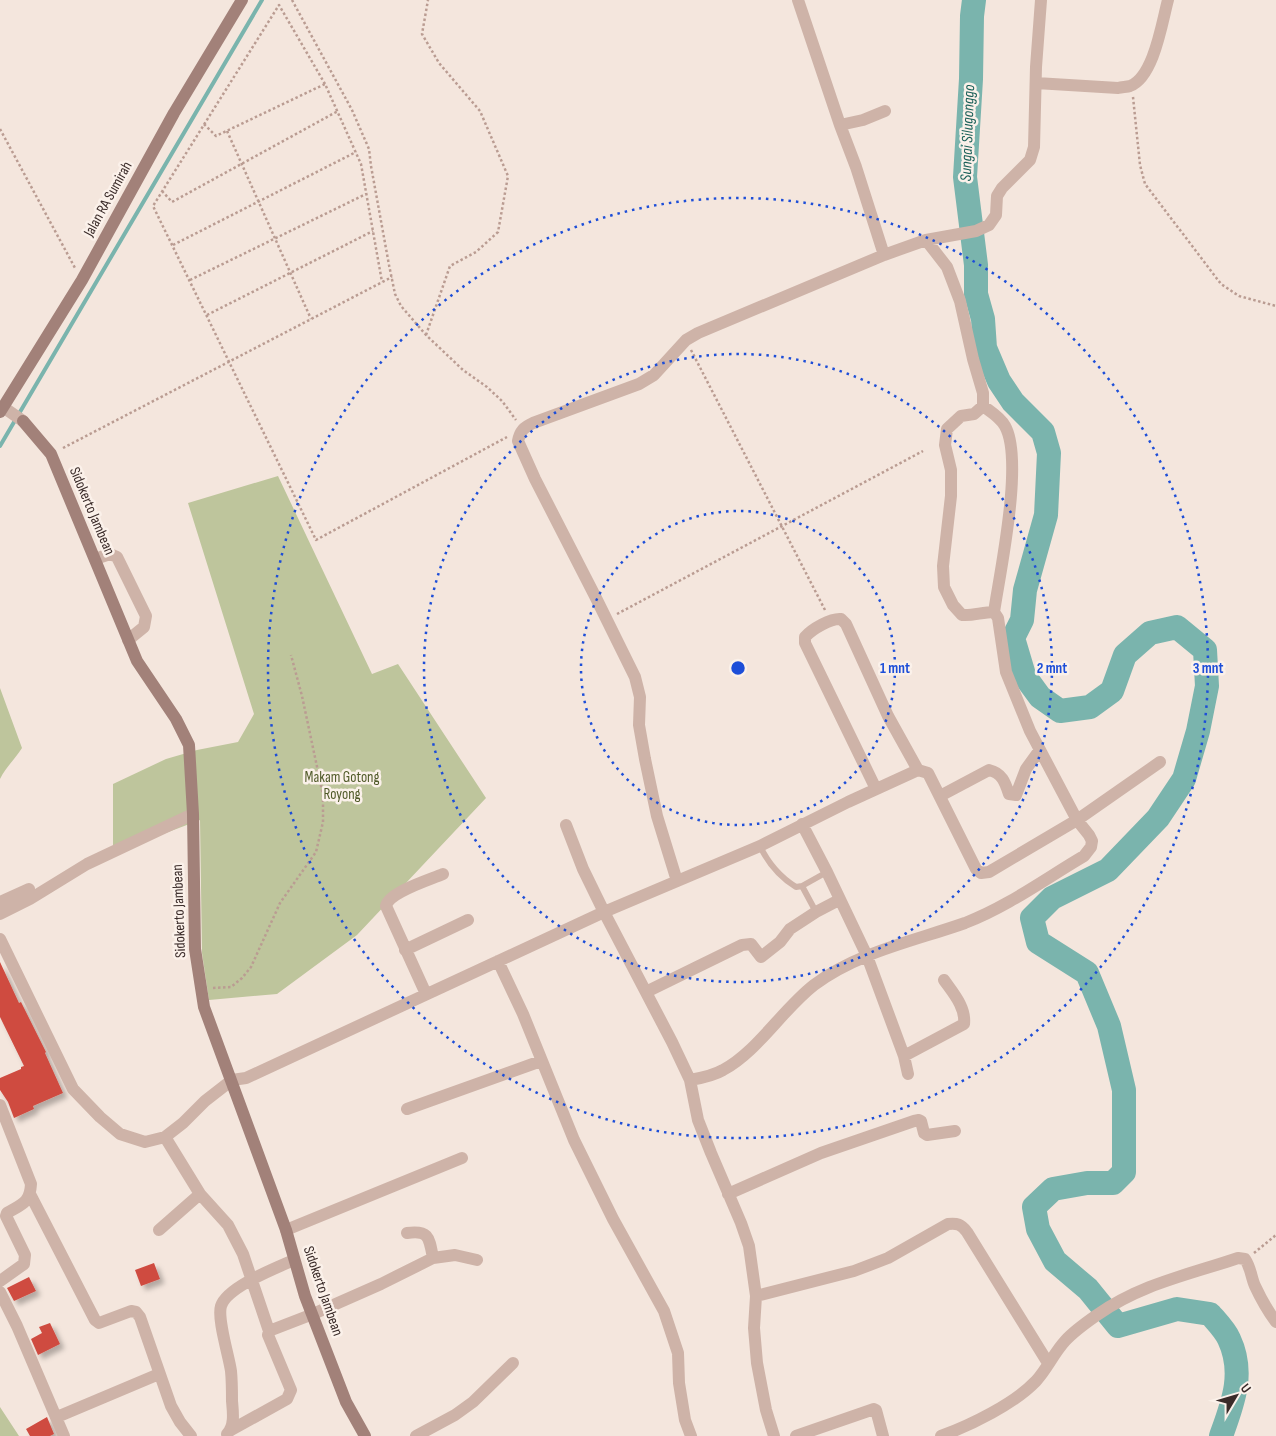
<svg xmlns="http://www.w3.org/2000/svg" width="1276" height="1436" font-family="'Sofia Sans Condensed',sans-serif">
<defs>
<filter id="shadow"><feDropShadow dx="4.5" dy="4.5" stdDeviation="2.5" flood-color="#0004"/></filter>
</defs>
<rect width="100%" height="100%" fill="#f4e6dd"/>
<path fill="#bec59c" d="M278 476 372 674 398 664 486 798 357 935 277 994 209 1000 202 953 200 820 113 853V784L166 759 197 750 238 742 254 714 188 503Z
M0 688 22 748C15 759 6 767 0 779Z
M0 1407 19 1436H0Z"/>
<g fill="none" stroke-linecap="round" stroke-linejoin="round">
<path stroke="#7ab4ad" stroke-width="4" d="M0 446 262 0"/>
<path stroke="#7ab4ad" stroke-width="24" d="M974 0 972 16 971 79 965 177 976 265V294L983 319 985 348 999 381 1013 402 1043 432 1049 453 1046 515 1025 590 1022 620 1013 638 1024 675 1040 697 1060 711 1090 707 1112 691 1125 655 1150 633 1177 627 1205 650 1207 686 1198 731 1184 779 1158 818 1108 870 1052 898 1032 918 1038 942 1087 973 1109 1026 1124 1090V1172L1113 1183H1087L1053 1189 1034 1207 1038 1229 1055 1261 1088 1289 1118 1326 1177 1309 1210 1314C1216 1321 1225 1330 1229 1339 1245 1373 1233 1403 1221 1436"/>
</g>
<path fill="#cf4b40" filter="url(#shadow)" d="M0 962 19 1003 21 1002 46 1052 45 1053 63 1093 33 1106 34 1109 14 1118 8 1102 0 1090V1078L21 1069V1067L24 1066 0 1017Z
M154 1263 160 1279 141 1286 135 1270Z
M29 1277 36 1291 14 1301 7 1288Z
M50 1323 60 1344 38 1355 31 1339 42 1333 39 1327Z
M47 1417 54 1434 50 1436H30L26 1429Z"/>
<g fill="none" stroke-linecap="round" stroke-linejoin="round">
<path stroke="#ba9c92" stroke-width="2.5" stroke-dasharray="2.5 2.5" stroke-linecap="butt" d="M292 0 352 110 369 149 371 166 389 265 395 294 401 306 426 335 463 370 487 387 502 401 516 420
M325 84 279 5 153 206 316 540 507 437
M1133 97 1140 165 1145 184 1221 284 1239 296 1276 306
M204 124 216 136 325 84 361 164 382 282
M0 129 75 268
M227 131 311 319
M162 191 172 202 338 111
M173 245 356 152
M190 280 366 194
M207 315 373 231
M426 335 450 266 476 252 498 232 508 176 480 111 439 63 422 34 428 0
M691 350 825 610
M63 448 392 277
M617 614 923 451
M213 988 231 987 242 978 251 967 280 903 316 852 323 822V795L302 696 291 655
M1254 1253 1276 1235"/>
<path stroke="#ceb3a8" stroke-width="6" d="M760 846C768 863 780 877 796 887L802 886 816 912
M802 886 827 872"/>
<path stroke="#ceb3a8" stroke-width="12" d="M798 0 840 125
M1036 83 1118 88C1122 87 1127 87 1130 86 1154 77 1162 22 1168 0
M884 255 856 167 840 125 863 120 885 111
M983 406C991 412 1000 417 1005 426 1024 460 1000 572 994 612
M3 407 23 421
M95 559 110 554 117 557 146 616 144 627 128 640
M876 789 805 643V637C812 629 831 618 841 619L846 624 888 716 918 770
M940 796 989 770C1002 773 1005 782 1009 794L1016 795 1026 769 1039 751
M802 824 827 872 867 956 904 1056 908 1074
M566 825 583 869 604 912 672 1042 690 1080 698 1120 711 1153 741 1223 749 1246 756 1296 754 1328 757 1363 766 1410 774 1436
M677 881 657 816 645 759 639 725 640 697 635 677 595 596 535 479 518 441C520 431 524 427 533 423L639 384 654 375 686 340 698 333 884 255 926 240 976 231 989 225 996 215 997 196 1002 188 1030 160 1034 147 1036 67 1041 0
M0 902 29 889
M0 914 30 899 87 864 193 814
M0 939 73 1089 100 1117 120 1134 145 1142 165 1137 183 1123 205 1101 232 1080 246 1078 604 912 760 846 848 802 918 770 928 773 976 869 981 873 989 872 1077 820 1160 762
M405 950 468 920
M498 961 523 1014 574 1140 613 1219 664 1311 678 1353 679 1383 685 1420 691 1436
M646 992 742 945 751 944 761 957 780 942 790 929 816 912 839 900
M426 994 386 906C389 892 429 880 443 874
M904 1056 964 1024C966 1007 953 993 944 980
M690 1080C701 1078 713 1076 723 1070 757 1052 782 1010 814 985 858 952 914 941 965 923 1007 907 1045 879 1084 856L1091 847 1092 841 1089 835 1077 820 1030 731 1006 672 998 618 994 612C982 612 973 616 962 615L953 605 944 587 943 566 951 496V470L945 445 947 429 961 416 974 414 983 406V393L973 359 960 301 947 267 926 240
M0 1105 31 1184C30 1203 22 1204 7 1213L6 1216 25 1255 24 1264 0 1281
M407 1109 541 1061
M165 1137 200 1194 228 1225 243 1254 269 1331
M30 1194 95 1320 99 1323 131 1311 136 1312 140 1317 171 1406 180 1422 191 1436
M728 1194 821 1153 914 1121 919 1120 921 1121 924 1133 927 1135 955 1131
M159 1230 200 1194
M286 1230 462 1158
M407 1233C429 1230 429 1237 433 1258
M0 1292 17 1326 64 1436
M756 1296 854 1271 888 1258 948 1224C957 1223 961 1224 967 1232L1048 1363
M57 1417 159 1374
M231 1430 287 1399 291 1390 268 1335 269 1331 313 1314 381 1284 433 1258 455 1255 477 1260
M227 1434C235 1426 233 1412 232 1401 232 1391 232 1381 231 1371 229 1356 217 1319 221 1306 227 1287 276 1268 294 1260
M416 1436 455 1415 473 1402 513 1363
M796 1436 874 1409 876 1410 883 1436
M941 1436C971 1425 1014 1404 1036 1381 1047 1369 1054 1353 1065 1341 1074 1331 1087 1322 1097 1315 1141 1284 1188 1275 1238 1258L1245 1259C1251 1268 1251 1277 1255 1286 1261 1299 1268 1311 1276 1322"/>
<path stroke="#a28179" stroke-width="12" d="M0 412 82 280 174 113 242 0
M23 421 51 454 137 661 176 719 189 745 193 814 195 949 204 1007 286 1230 305 1296 346 1402 365 1436"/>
</g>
<g fill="none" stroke="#1d4ed8" stroke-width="2.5" stroke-dasharray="2.5 5">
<circle cx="738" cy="668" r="157"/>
<circle cx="738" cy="668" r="314"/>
<circle cx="738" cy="668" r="470"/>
</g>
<g text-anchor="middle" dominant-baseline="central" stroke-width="5" stroke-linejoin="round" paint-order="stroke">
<g font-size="15" fill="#3a2b29" stroke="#fbf1ea">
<text transform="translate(108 199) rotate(-61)">Jalan RA Sumirah</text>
<text transform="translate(92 511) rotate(67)">Sidokerto Jambean</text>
<text transform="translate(179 911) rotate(-92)">Sidokerto Jambean</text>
<text transform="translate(323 1291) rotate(71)">Sidokerto Jambean</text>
</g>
<g font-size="15" fill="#515b2a" stroke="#fbf1ea">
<text x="342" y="777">Makam Gotong<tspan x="342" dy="17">Royong</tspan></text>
</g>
<g font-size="16" font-style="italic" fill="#1a6058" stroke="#fbf1ea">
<text transform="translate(968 133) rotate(-88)">Sungai Silugonggo</text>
</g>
</g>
<circle cx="738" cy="668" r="8" fill="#1d4ed8" stroke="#fbf1ea" stroke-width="2.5"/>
<g font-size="15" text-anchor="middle" font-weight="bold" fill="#1d4ed8" stroke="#fbf1ea" stroke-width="5" stroke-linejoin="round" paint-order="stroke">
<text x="895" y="673">1 mnt</text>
<text x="1052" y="673">2 mnt</text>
<text x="1208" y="673">3 mnt</text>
</g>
<g transform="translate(1236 1396) rotate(52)" stroke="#fbf1ea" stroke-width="4" paint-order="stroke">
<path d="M0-4L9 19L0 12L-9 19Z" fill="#3a2b29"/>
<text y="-8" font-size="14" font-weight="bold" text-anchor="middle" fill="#3a2b29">U</text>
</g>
</svg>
